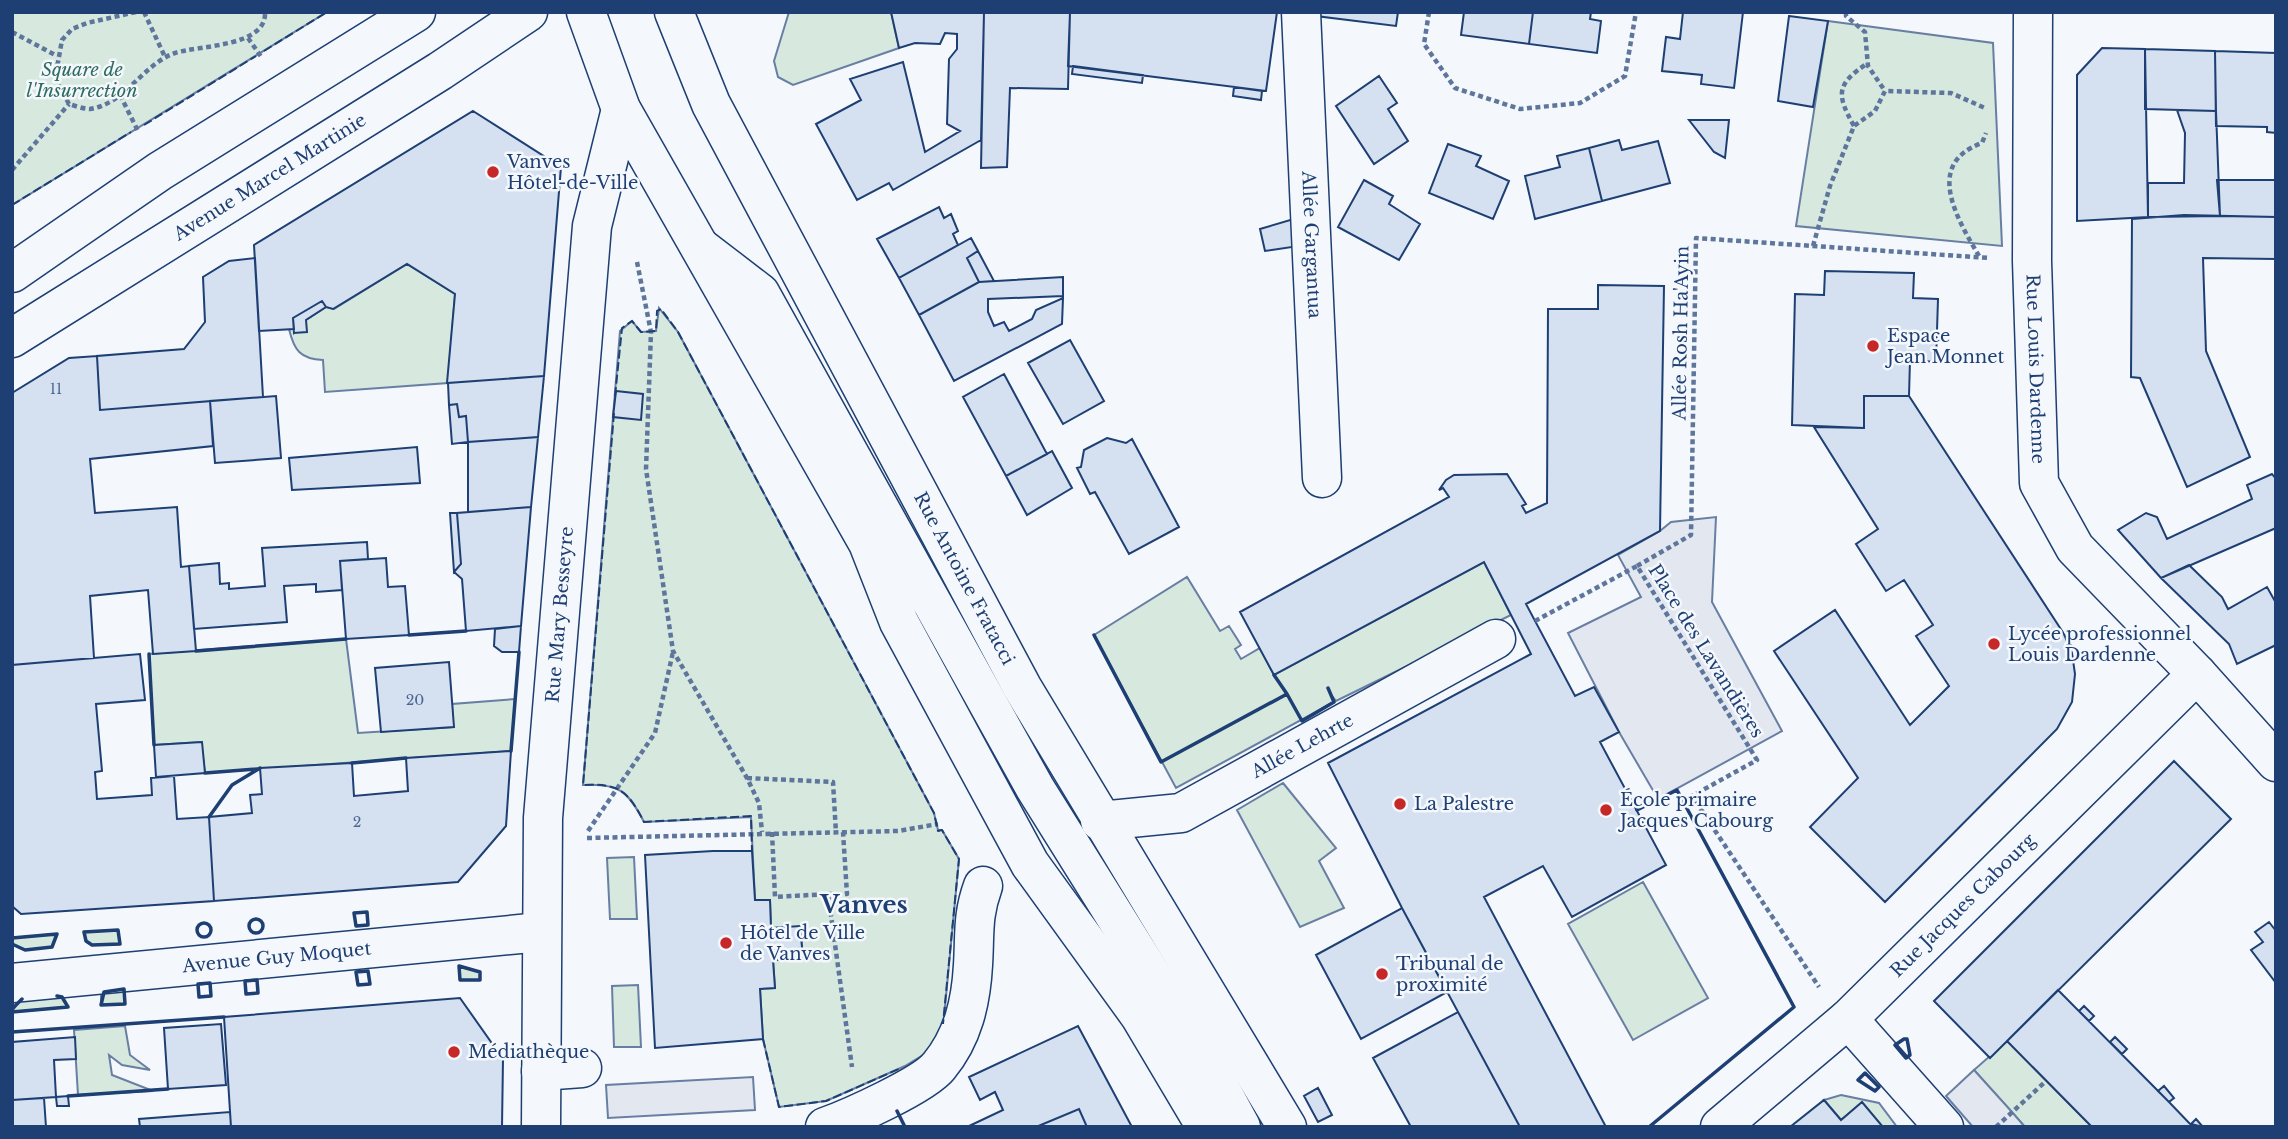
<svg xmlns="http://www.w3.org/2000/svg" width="2288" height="1139" font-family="'Libre Baskerville',serif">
<rect width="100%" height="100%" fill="#f4f7fb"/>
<path fill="#d7e8df" stroke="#687fa3" stroke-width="2" d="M12 12H327L12 205Z
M789 12H891L899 48 793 85 778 77 774 61Z
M1828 21 1993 43 2002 246 1796 226Z
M407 264 455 294 448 383 325 392 323 360C300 359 294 350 289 329H294V333L306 320 326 307 334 309Z
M659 308 678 332 934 813 938 830H942L959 859 943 1028 928 1052 905 1066 826 1101 779 1107 763 1039 760 989 775 988 773 960 803 958 800 927 771 928 770 900H755L751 817 644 822C628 791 619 783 583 785L620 331 632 321 641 332 656 331Z
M1484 562 1511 615 1336 701 1331 695 1334 702 1176 788 1094 635 1187 577 1220 631 1229 626 1241 645 1235 649 1241 659 1260 648 1274 675Z
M346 639 358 733 453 727 452 704 515 699 511 751 205 773 201 742 154 745 149 654Z
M1283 783 1336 848 1319 861 1344 908 1300 927 1237 810Z
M634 857 637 919H610L607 858Z
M1643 882 1708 998 1633 1040 1568 924Z
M118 930 120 944 92 945 86 941 84 932Z
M57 934 52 947 25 950 12 944V938Z
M459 966 480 972V980H460Z
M638 985 641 1047H614L612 986Z
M124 989 125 1004 101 1005V995L107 991Z
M62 997 68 1007 12 1012 19 1001Z
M125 1026 130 1055 150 1070 122 1065 109 1055 112 1075 153 1091 78 1095 74 1030Z
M2007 1041 2092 1127H2025L1974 1070Z
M1841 1095 1879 1103 1897 1127H1882L1862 1103 1841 1120 1824 1100Z"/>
<path fill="#e3e8f0" stroke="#687fa3" stroke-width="2" d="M1716 517 1712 602 1782 731 1658 799 1619 732 1568 633 1641 597 1618 555 1660 531 1671 522Z
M1974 1070 2012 1112 2025 1127H1973L1946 1096Z
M753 1077 755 1110 608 1118 606 1085Z"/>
<path fill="#d5e0f0" stroke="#1d3f73" stroke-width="2" d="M891 12H984L981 140 893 190 889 183 857 200 816 124 861 100 850 79 903 62 925 152 960 131 947 124 949 59 957 49V34L945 33 940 44 915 43 899 48Z
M984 12H1070L1068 89 1010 88 1007 167 981 168Z
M1070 12H1277L1266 91 1068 66Z
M1316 12H1398L1396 26 1316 16Z
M1464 12H1533L1529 44 1461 35Z
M1533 12H1591L1590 19 1601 21 1597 53 1529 44Z
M1683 12H1743L1734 88 1701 84 1702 75 1662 71 1666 37 1680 39Z
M1789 16 1828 21 1813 107 1778 101Z
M2102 48 2145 49 2148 217 2077 221V75Z
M2145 49 2215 51 2216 111 2145 109Z
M2215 51 2276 53V133L2267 132V127L2216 126Z
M1073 66 1143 75 1142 83 1072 74Z
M1379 76 1397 103 1388 109 1408 141 1374 164 1336 106Z
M1234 87 1262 91 1261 100 1233 96Z
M2177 110 2216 111 2220 216 2148 217V183H2184L2185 133Z
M473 111 561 167 544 376 447 383 455 294 407 264 333 309 326 307 322 301 293 318 294 329 259 331 254 245Z
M1689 120H1729L1725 158 1714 152Z
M1619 140 1622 150 1658 141 1670 183 1602 201 1589 148Z
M1448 144 1481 156 1476 166 1509 181 1493 219 1429 193Z
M1589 148 1602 201 1535 219 1525 176 1560 167 1557 156Z
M1364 180 1393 196 1389 204 1420 224 1399 260 1338 227Z
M2217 180H2276V217L2220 216Z
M939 207 944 218 951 214 958 231 953 234 958 245 899 278 877 239Z
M2184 215 2276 217V259L2203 258 2206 351 2250 457 2187 487 2140 378 2131 377 2132 219Z
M1297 218 1299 246 1265 251 1260 229Z
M971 238 978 251 967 258 979 282 919 315 899 278Z
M978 251 994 281 979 282 967 258Z
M255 258 263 397 100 410 97 356 184 349 205 322 203 277 229 261Z
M1825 271 1914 273 1913 298 1938 299 1936 362 1910 360 1909 396H1864V428L1792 425 1795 294 1824 295Z
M1063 277V296L988 299V312L994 326 1004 322 1009 331 1032 319 1036 310 1063 298 1062 324 954 381 919 315 979 282Z
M1598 285 1664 286 1660 531 1526 604 1575 696 1594 687 1619 732 1600 742 1666 865 1572 917 1543 866 1484 897 1606 1127H1520L1402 908 1328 763 1531 654 1484 562 1274 675 1240 612 1449 497 1443 488 1439 490 1446 480 1454 475 1507 474 1526 504 1522 506 1526 513 1547 503 1548 309H1598Z
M322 301 326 307 306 320 307 332 294 333 293 318Z
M1070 340 1104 401 1063 424 1028 363Z
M97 356 100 410 210 401 213 446 90 459 95 513 177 507 181 567 189 566 196 651 153 654 148 590 90 596 94 658 12 665V393L69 358Z
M1004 374 1047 454 1006 476 963 397Z
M544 376 538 437 468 442 466 416 459 417 457 404 449 405 448 383Z
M616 391 643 394 641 420 613 417Z
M276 396 281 458 215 463 210 401Z
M1864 396H1909L2064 634 2072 653 2075 674 2072 702 2057 729 1885 902 1810 827 1858 778 1774 651 1835 610 1910 725 1949 686 1916 636 1933 625 1904 580 1886 591 1856 544 1878 529 1814 427 1864 428Z
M457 404 459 417 466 416 468 442 452 444 449 405Z
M538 437 531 507 468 512V442Z
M1107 438 1126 443 1132 439 1179 527 1129 554 1095 492 1090 494 1077 468 1081 467 1084 450Z
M417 447 420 483 292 490 289 458Z
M1052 451 1072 488 1027 515 1006 476Z
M2272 474 2276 479V528L2161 578 2118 530 2146 513 2157 517 2167 539 2252 499 2247 485Z
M531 507 521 626 466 631 462 579 454 572 461 564 457 513Z
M450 513H457L461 564 454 572Z
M367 542 368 559 340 561 342 590 316 592V584L284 586 287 622 194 629 189 566 219 563 220 584 229 583V589L265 586 262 548Z
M386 558 388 587 405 586 409 635 346 639 340 561Z
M2189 565 2222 597 2228 609 2267 587 2276 603V645L2237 664 2229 644 2161 578Z
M521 626 519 652H502L494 646 495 629Z
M140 654 145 700 96 704 102 771 95 772 97 799 152 795 151 778 174 776 177 819 209 817 214 901 21 914 12 906V665Z
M449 662 454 727 381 732 375 668Z
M202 742 205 773 156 777 154 745Z
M511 751 506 826 458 882 214 901 209 817 252 813 250 795 262 794 260 768 352 763 354 796 408 791 406 758Z
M2174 761 2231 819 1990 1058 1934 1001Z
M1004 765 1019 790 1010 795 995 770Z
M713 851H752L755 900H770L771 928 800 926 803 958 773 960 775 988 760 989 763 1039 655 1048 645 855Z
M1402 908 1447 992 1361 1039 1316 955Z
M2269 922 2276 931V983L2251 950 2263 942 2255 932Z
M2058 990 2169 1102 2193 1127H2092L2007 1041Z
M460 998 503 1059 502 1127H231L224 1017Z
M2084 1006 2094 1016 2089 1021 2079 1011Z
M1458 1012 1520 1127H1411L1373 1058Z
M221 1024 226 1085 168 1089 164 1028Z
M1078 1026 1132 1127H967L1003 1110 995 1092 980 1100 969 1077Z
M75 1037 76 1059 54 1060 56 1097 12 1100V1042Z
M2115 1037 2127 1049 2122 1054 2110 1042Z
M2164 1086 2174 1098 2169 1102 2158 1091Z
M1318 1088 1332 1115 1318 1122 1304 1096Z
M68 1096 69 1106H57L56 1097Z
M44 1098 46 1127H12V1100Z
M1824 1100 1841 1120 1862 1102 1883 1127H1790Z
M1079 1109 1087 1127H1036Z
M230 1112 231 1127H140L139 1119Z
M2196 1119 2203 1127 2191 1124Z"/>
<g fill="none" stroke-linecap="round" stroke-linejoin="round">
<defs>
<g id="minor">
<path id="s1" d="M1301 12 1322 478"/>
<path id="s2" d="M2033 12 2032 261 2039 483 2075 548 2197 674 2276 762"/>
<path d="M700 247 760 293 1035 788 1206 1062 1241 1127"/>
<path id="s3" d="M1100 821 1181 813 1496 639"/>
<path id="s4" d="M12 983 541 932"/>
<path d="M1848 1019 1944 1127"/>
<path d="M541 1071 582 1068"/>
<path id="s5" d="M541 1127 543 818 592 226 621 109"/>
<path d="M825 1127C850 1118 924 1085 939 1066 963 1037 971 1002 973 965 975 934 972 916 983 886"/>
<path id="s6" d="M1720 1127 1848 1019 2197 674"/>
</g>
<g id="major">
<path d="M586 12 621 109 868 543 899 622 1030 864 1140 1016 1206 1127"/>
<path id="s7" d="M674 12 711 104 1022 687 1287 1127"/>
<path d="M12 273 160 171 416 12"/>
<path id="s8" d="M12 338 440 71 528 12"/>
</g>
</defs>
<use href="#minor" stroke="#1d3f73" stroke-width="41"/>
<use href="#major" stroke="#1d3f73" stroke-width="41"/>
<path stroke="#5e769c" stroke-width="4.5" stroke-dasharray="5 3.5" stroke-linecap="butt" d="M136 12 87 23 72 29 62 40 55 79 69 104C75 106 84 109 90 109 125 104 143 64 175 53 200 45 267 47 265 12
M144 12 165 57
M1429 12 1424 44 1455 88 1520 109 1580 103 1625 76 1636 12
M1846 12V16L1865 32 1868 66 1885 91
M12 32 57 56
M248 38 262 58
M120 95 139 133
M1854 126C1836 94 1836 84 1868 63
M12 170 69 104
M1813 246 1830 186 1854 126 1875 111 1885 91 1951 93 1985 108
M1979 256C1958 220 1923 164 1982 143L1986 133
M637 262 651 332 646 469 673 651 747 778 759 803 762 832
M1637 566 1691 535 1696 238 1989 258
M1535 621 1637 566 1757 760 1692 796 1819 987
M747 778 833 782 836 833
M588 831 655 733 673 652
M772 832 775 897 828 894 852 1067
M587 838 898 831 938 824
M828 894H847L843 832
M1996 1127 2046 1081"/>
<use href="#minor" stroke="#f4f7fb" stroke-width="38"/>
<use href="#major" stroke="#f4f7fb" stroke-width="38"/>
<path stroke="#1d3f73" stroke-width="2" stroke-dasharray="9 3.5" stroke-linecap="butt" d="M264 51 327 12
M144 125 256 56
M12 205 131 132
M615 396 622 328 632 321 641 332 656 331 657 311 661 309 678 332 934 813 938 831 942 830 959 859 943 1024
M614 413 583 785C619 783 628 791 644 822L751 816 752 851
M763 1039 779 1107 826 1101 901 1068"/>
<path stroke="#1d3f73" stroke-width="3.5" d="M409 635 466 631
M1094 635 1161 762 1287 694 1274 675
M196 651 346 639
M149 654 154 745
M1287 694 1302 721 1334 702 1328 688
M511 751 519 652
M352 763 406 758
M205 773 257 769
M1637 810 1677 790 1794 1007 1649 1127
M209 817 232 785 260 768
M367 912 368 925 356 926 354 913Z
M249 926a7 7 0 1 1 14 0a7 7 0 1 1-14 0Z
M197 930a7 7 0 1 1 14 0a7 7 0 1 1-14 0Z
M118 930 120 944 92 945 86 941 84 932Z
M12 938 57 934 52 947 25 950 12 944
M459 966 480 972V980H460Z
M368 971 370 984 358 985 356 972Z
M257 980 258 993 246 994 245 981Z
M210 983 211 996 199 997 198 984Z
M124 989 125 1004 101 1005 104 992Z
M12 1009 22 999
M12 1012 68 1007 62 997 57 996
M12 1032 224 1017
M1904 1039H1907L1910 1055 1906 1058 1895 1045Z
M1865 1073 1879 1087 1875 1091 1858 1080Z
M68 1096 168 1089
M897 1111 905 1127"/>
</g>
<g fill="#c62828" stroke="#f4f7fb" stroke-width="2.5">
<circle cx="493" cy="172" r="7"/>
<circle cx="1873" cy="346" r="7"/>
<circle cx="1994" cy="644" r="7"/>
<circle cx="1400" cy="804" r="7"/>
<circle cx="1606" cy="810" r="7"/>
<circle cx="726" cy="943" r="7"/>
<circle cx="1382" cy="974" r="7"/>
<circle cx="454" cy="1052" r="7"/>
</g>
<g text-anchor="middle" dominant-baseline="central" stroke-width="5" stroke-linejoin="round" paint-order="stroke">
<g font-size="14" fill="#4b6792">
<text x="56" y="389">11</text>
<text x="415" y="700">20</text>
<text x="357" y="822">2</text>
</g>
<g font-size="18" font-style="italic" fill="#2c6c60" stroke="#f4f7fb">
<text x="82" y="70">Square de<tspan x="82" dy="21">l'Insurrection</tspan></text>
</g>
<g font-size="18" fill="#1d3f73" stroke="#f4f7fb" text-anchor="start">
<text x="507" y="162">Vanves<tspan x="507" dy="21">Hôtel-de-Ville</tspan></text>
<text x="1887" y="336">Espace<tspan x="1887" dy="21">Jean Monnet</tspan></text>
<text x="2008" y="634">Lycée professionnel<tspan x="2008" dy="21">Louis Dardenne</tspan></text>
<text x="1620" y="800">École primaire<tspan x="1620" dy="21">Jacques Cabourg</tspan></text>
<text x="1414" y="804">La Palestre</text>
<text x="740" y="933">Hôtel de Ville<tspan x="740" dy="21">de Vanves</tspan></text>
<text x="1396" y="964">Tribunal de<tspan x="1396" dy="21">proximité</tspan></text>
<text x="468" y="1052">Médiathèque</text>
</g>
<g font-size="18" fill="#1d3f73" stroke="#f4f7fb">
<text stroke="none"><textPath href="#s8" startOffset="304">Avenue Marcel Martinie</textPath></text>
<text stroke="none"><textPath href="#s1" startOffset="233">Allée Gargantua</textPath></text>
<text transform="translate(1681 333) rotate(-89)">Allée Rosh Ha'Ayin</text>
<text stroke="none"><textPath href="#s2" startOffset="357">Rue Louis Dardenne</textPath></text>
<text stroke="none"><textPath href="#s7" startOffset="637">Rue Antoine Fratacci</textPath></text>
<text stroke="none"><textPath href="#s5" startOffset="513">Rue Mary Besseyre</textPath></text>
<text transform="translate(1706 651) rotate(58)">Place des Lavandières</text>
<text stroke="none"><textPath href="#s3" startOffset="220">Allée Lehrte</textPath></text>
<text stroke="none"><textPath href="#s6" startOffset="329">Rue Jacques Cabourg</textPath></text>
<text stroke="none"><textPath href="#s4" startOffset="266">Avenue Guy Moquet</textPath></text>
</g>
<g font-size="24" font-weight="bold" fill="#1d3f73" stroke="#f4f7fb">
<text x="864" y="904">Vanves</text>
</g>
</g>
<rect width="2288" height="1139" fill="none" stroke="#1d3f73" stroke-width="28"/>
</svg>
